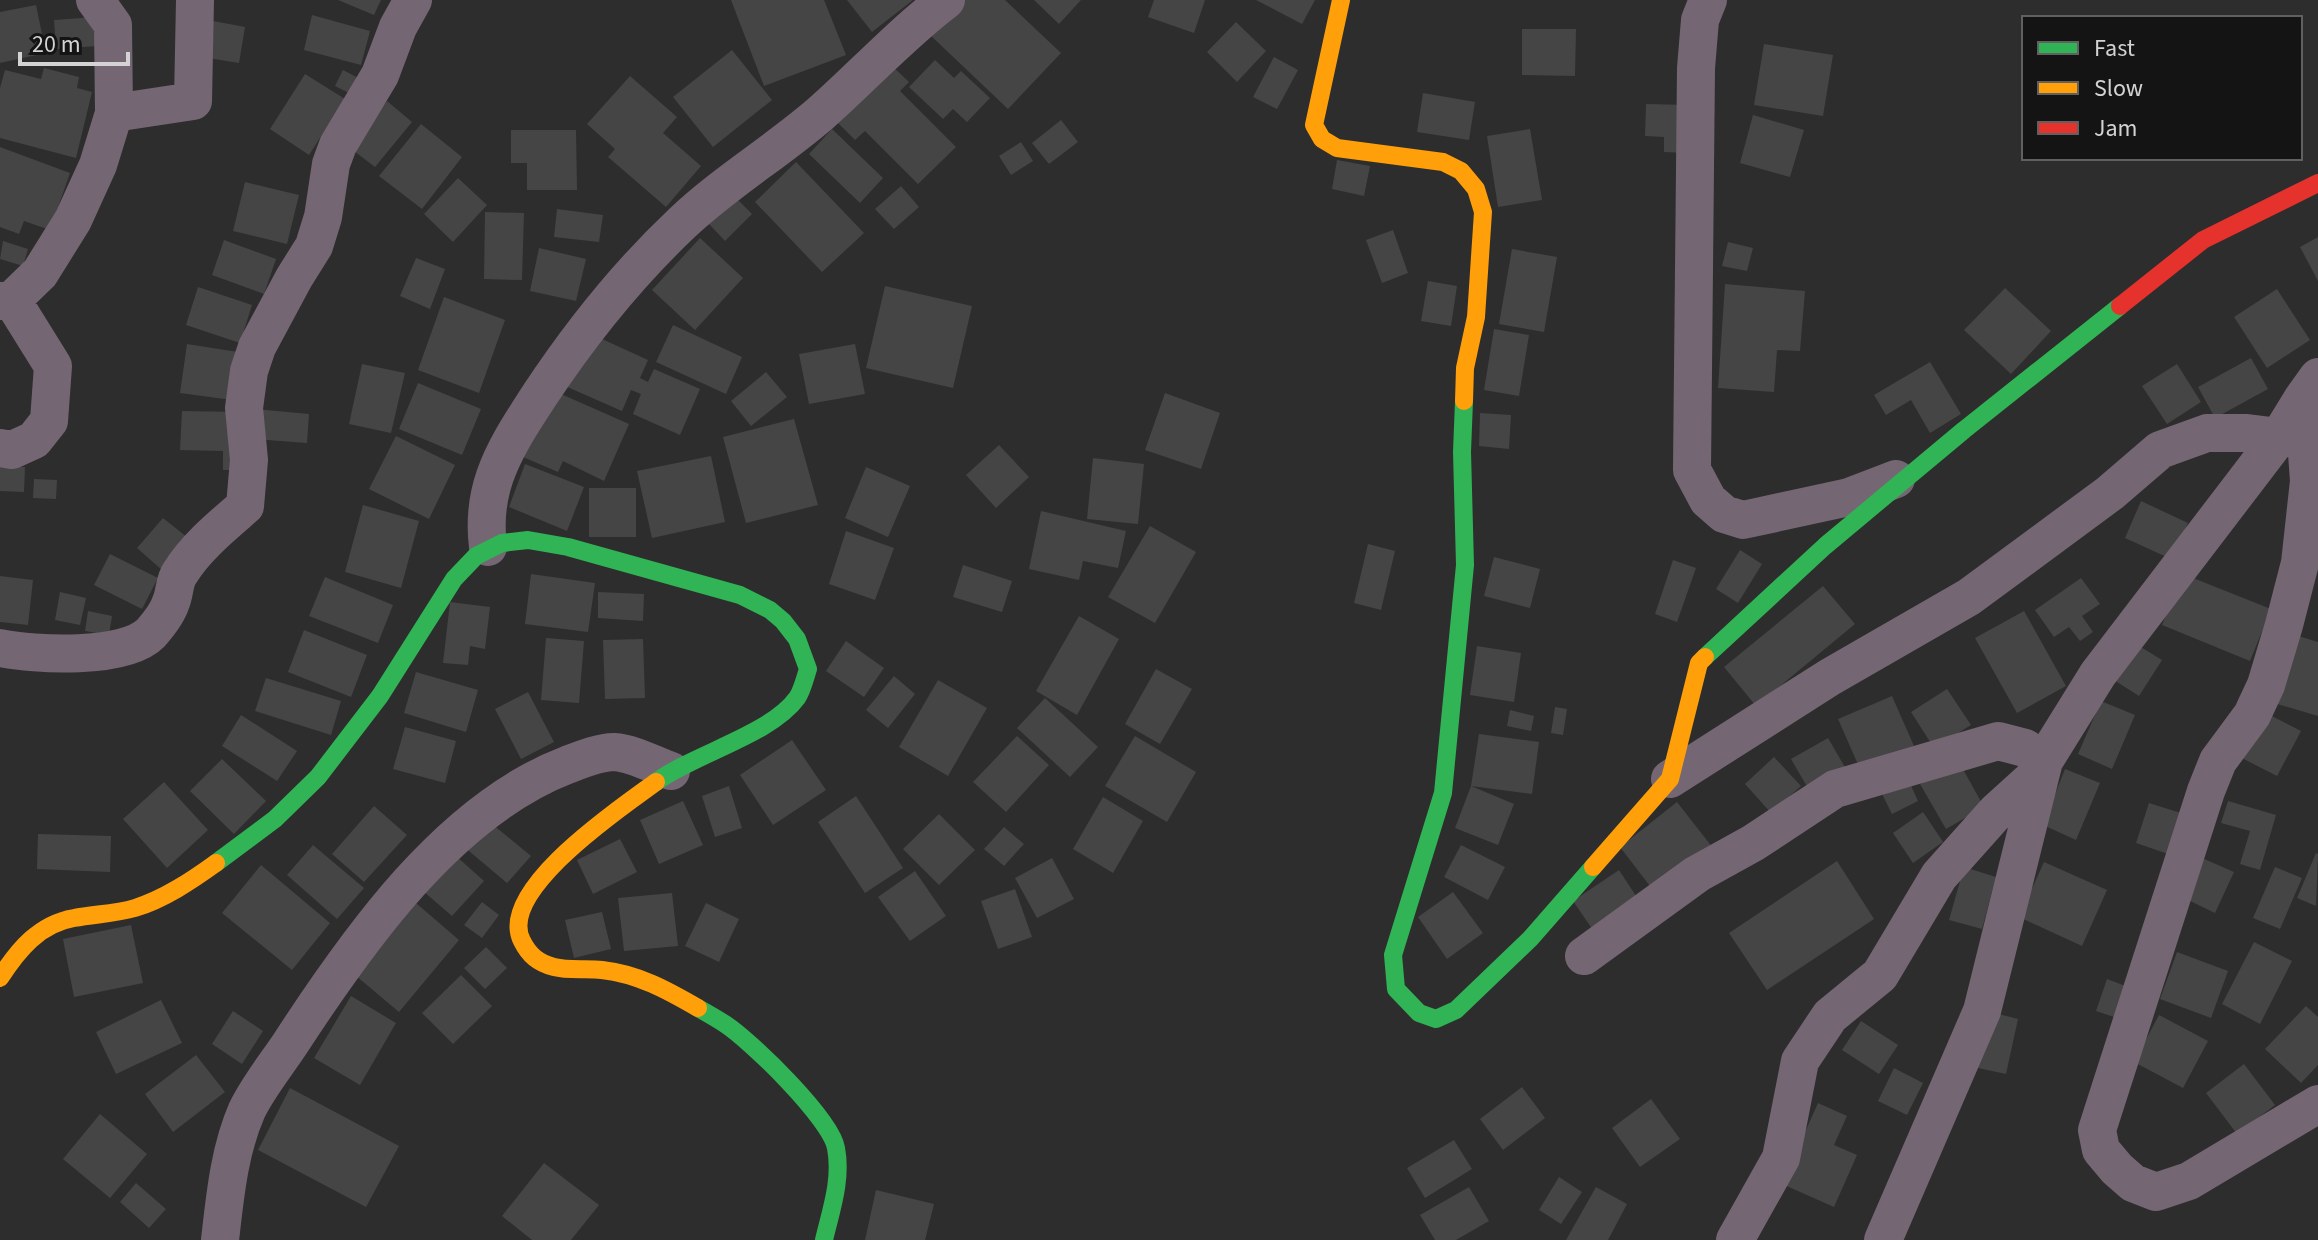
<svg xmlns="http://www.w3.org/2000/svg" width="2318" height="1240" font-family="'Source Sans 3',sans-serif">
<rect width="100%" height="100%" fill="#2d2d2d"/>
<path fill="#464546" d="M338 0H381L374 15Z
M731 0H824L846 55 764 86Z
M847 0H913L872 32Z
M959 0H1005L1061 53 1008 109 928 33Z
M1034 0H1081L1059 24Z
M1154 0H1205L1194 33 1148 17Z
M1256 0H1315L1302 24Z
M36 5 46 53 0 63V12Z
M312 15 370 31 361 65 304 50Z
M95 17 97 46 56 49 54 20Z
M208 20 245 27 239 63 202 57Z
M1236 22 1266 51 1237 82 1207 52Z
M1522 29H1576L1575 76 1522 75Z
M1764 44 1833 55 1823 116 1754 105Z
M732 50 772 100 713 147 673 97Z
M1274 57 1298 70 1277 109 1253 97Z
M935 60 954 78 961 71 990 98 967 122 953 109 943 119 909 87Z
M890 64 909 82 900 91 956 147 918 184 865 131 855 140 835 120Z
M44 68 79 77 77 88 92 92 76 158 0 138V88L5 70 41 79Z
M343 70 364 81 357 97 335 86Z
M305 74 345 99 309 155 270 129Z
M630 76 677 117 663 133 701 166 666 207 608 157 615 149 587 124Z
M1423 93 1475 102 1469 140 1417 132Z
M387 101 412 122 375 167 350 148Z
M1646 104 1688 105 1686 153 1664 152V137L1645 136Z
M1753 115 1804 130 1790 177 1740 163Z
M1061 120 1078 142 1049 164 1032 143Z
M421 124 462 157 422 209 379 176Z
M832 129 883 178 860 203 809 154Z
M1530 129 1542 200 1498 207 1487 136Z
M511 130H576L577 190H527V163H511Z
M1021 142 1033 161 1011 175 999 156Z
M0 147 70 173 50 230 24 221 19 234 0 227Z
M1337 160 1370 166 1364 196 1332 189Z
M796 162 864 233 822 272 755 202Z
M458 178 487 205 453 242 424 214Z
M245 182 299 195 287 244 233 231Z
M901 186 919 207 894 229 875 209Z
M736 198 752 214 725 241 709 224Z
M557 209 603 215 599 242 554 237Z
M485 212 524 213 522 280 484 279Z
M1393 230 1408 273 1382 283 1366 240Z
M2318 237V281L2300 247Z
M700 238 743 278 695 330 652 290Z
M224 240 276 259 264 294 212 275Z
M3 241 28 249 23 266 0 259Z
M1728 242 1753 248 1747 271 1722 266Z
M539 248 586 259 576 301 530 291Z
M1512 249 1557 257 1544 332 1499 324Z
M416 258 445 269 430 309 400 296Z
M1428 281 1457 286 1451 326 1421 321Z
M1725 284 1805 291 1800 351 1777 350 1774 392 1718 388Z
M885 286 972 306 953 388 866 368Z
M198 287 252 305 240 343 186 325Z
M2005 288 2051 331 2011 374 1964 330Z
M2277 289 2310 340 2267 368 2234 317Z
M444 297 505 320 479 393 418 370Z
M673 325 742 357 726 394 656 362Z
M1494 329 1529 335 1519 396 1484 390Z
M589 333 648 360 640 378 648 382 654 369 700 389 680 435 633 414 641 394 631 390 622 411 565 386Z
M187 344 238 352 232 400 180 393Z
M855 344 865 394 809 404 799 354Z
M2251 358 2268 389 2215 418 2198 387Z
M1930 362 1961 414 1930 433 1911 400 1886 415 1874 395Z
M362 364 405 373 391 433 349 424Z
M2177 364 2201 402 2167 424 2142 386Z
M766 372 787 397 751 426 731 401Z
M418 383 481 409 462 455 399 429Z
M552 390 629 424 604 481 563 461 558 472 523 457Z
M1165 393 1220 413 1201 469 1145 450Z
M255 409 309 414 307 443 253 439Z
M182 411 238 412 237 470H223V451L180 450Z
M1480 413 1511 415 1509 449 1479 446Z
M794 419 818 505 746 523 723 437Z
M396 436 455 465 429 519 369 489Z
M999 445 1029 477 996 508 966 475Z
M711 456 725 522 652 538 637 471Z
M1093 458 1144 464 1138 524 1087 519Z
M525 464 584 487 567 531 509 507Z
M0 466 25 467 24 492 0 491Z
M866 467 910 486 888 537 845 518Z
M34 479 57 480 56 499 33 498Z
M589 488H636V537H589Z
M2141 501 2188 523 2171 559 2125 538Z
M363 505 419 521 401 588 345 572Z
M1041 511 1126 531 1118 568 1083 561 1079 580 1029 569Z
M163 518 188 538 162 570 137 548Z
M1150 526 1196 552 1155 623 1108 597Z
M846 531 894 548 875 600 829 584Z
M1368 544 1395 551 1381 610 1354 603Z
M1740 550 1762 564 1738 603 1716 589Z
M110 554 158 578 142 609 94 585Z
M1494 557 1540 569 1530 608 1484 596Z
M1673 560 1696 568 1677 622 1655 614Z
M963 565 1012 581 1002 612 953 597Z
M531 574 595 583 588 632 525 624Z
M2183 574 2271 609 2250 661 2162 625Z
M0 576 33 580 28 625 0 622Z
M325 577 393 605 378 643 309 616Z
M2081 578 2100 604 2082 616 2093 632 2080 641 2069 627 2054 637 2035 610Z
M1823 586 1855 624 1756 706 1724 667Z
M60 592 86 598 80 625 55 620Z
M598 592 644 594 643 621 598 618Z
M450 602 490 607 485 649 470 646 468 665 443 663Z
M88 611 112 616 109 635 85 631Z
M2024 611 2066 686 2017 713 1975 638Z
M1079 616 1119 639 1077 715 1036 691Z
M304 630 367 655 351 697 288 672Z
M2295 635 2318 642V716L2274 703Z
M546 638 584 641 579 703 541 700Z
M643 639 645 698 605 699 603 640Z
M846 641 884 668 864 697 826 671Z
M2136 644 2162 660 2139 696 2114 680Z
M1477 646 1521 653 1514 702 1470 695Z
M1156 669 1192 689 1160 744 1125 724Z
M416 672 478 690 466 732 404 713Z
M894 676 915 694 888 728 866 710Z
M266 678 341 701 331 735 255 711Z
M938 680 987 708 948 776 899 747Z
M1947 689 1971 725 1934 748 1911 712Z
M528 692 554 742 521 759 495 709Z
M1892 696 1914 746 1860 769 1838 719Z
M1045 698 1098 747 1070 777 1017 728Z
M2101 701 2135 715 2112 769 2078 754Z
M1555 707 1567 709 1563 735 1551 733Z
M1510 710 1534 716 1531 731 1507 726Z
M2260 710 2301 731 2277 776 2236 755Z
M241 715 297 751 277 781 222 746Z
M405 727 456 741 445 783 393 769Z
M1479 734 1539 742 1532 794 1471 786Z
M1017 736 1049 765 1006 812 973 782Z
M1135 736 1196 772 1167 822 1105 786Z
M1828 738 1846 769 1809 790 1791 759Z
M792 740 826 790 773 825 740 775Z
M1774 757 1801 786 1771 813 1745 784Z
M222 759 266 801 234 834 190 791Z
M1959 762 1984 807 1946 829 1920 784Z
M2065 769 2100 783 2076 840 2043 825Z
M1908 779 1918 801 1892 814 1881 792Z
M164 782 208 830 167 868 123 819Z
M729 786 742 828 715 837 702 796Z
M1471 786 1514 804 1498 845 1455 828Z
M856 796 903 868 865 893 818 822Z
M1103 797 1143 821 1113 873 1073 849Z
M683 801 703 845 659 864 640 820Z
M2228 801 2276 815 2260 870 2240 864 2250 831 2221 823Z
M1677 802 1713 848 1656 894 1620 847Z
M2149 803 2184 814 2171 855 2136 843Z
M374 806 407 835 364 882 332 854Z
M1923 812 1943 842 1913 863 1893 833Z
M939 814 975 850 939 885 903 849Z
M486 819 531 856 507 883 463 846Z
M1004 827 1024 844 1004 866 984 849Z
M38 834 111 836 110 872 37 869Z
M620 839 637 872 593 894 577 860Z
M313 845 364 888 337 919 287 875Z
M1461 845 1505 867 1488 900 1444 877Z
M2316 853 2318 854 2316 906 2297 898Z
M455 855 484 881 452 916 423 891Z
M1052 858 1074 899 1037 918 1015 878Z
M2202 858 2234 872 2215 913 2184 898Z
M1837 861 1874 919 1767 990 1729 933Z
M2044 862 2107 890 2082 946 2019 917Z
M261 865 330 923 292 970 222 913Z
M1964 867 1996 877 1982 929 1949 920Z
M2275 867 2302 878 2280 929 2253 918Z
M1619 870 1640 902 1595 933 1573 901Z
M915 871 946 916 910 941 878 897Z
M1015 889 1032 937 998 949 981 901Z
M1453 892 1483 933 1447 959 1418 917Z
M672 893 678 946 624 951 618 898Z
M482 902 499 915 482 938 464 925Z
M416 903 459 940 399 1012 355 975Z
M706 903 739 919 719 962 685 946Z
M602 912 611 949 574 958 565 920Z
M131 925 143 983 74 997 63 939Z
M2254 942 2292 961 2260 1024 2222 1004Z
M486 947 507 968 485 989 464 968Z
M2177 952 2228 971 2211 1018 2160 999Z
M461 975 492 1006 453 1044 422 1013Z
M2107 979 2131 988 2120 1019 2096 1011Z
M351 996 396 1023 360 1085 314 1058Z
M161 1000 182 1043 116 1074 96 1032Z
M2306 1006 2318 1017V1065L2301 1083 2265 1049Z
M233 1011 263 1031 242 1064 212 1044Z
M1991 1012 2018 1019 2006 1074 1978 1068Z
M2159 1015 2208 1041 2183 1088 2134 1062Z
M1861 1021 1898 1045 1879 1074 1842 1050Z
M196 1055 225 1092 173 1132 145 1094Z
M2244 1064 2275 1105 2237 1134 2206 1093Z
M1894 1068 1923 1083 1907 1115 1878 1101Z
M1522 1087 1545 1118 1503 1150 1480 1119Z
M290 1088 399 1146 366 1207 258 1150Z
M1651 1099 1680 1139 1640 1167 1612 1128Z
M1818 1103 1847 1116 1834 1145 1857 1155 1834 1207 1782 1184Z
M100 1114 147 1154 110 1198 63 1159Z
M1454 1140 1472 1169 1425 1198 1407 1168Z
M544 1163 599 1205 571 1240H532L502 1216Z
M1559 1177 1582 1192 1561 1224 1539 1210Z
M136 1183 166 1209 149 1228 120 1202Z
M1469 1187 1489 1221 1456 1240H1435L1420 1215Z
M1596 1187 1627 1204 1608 1240H1566Z
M876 1190 934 1204 925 1240H865Z"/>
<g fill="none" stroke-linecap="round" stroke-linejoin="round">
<path stroke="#746773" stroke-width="38" d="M1708 0 1700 20 1696 68 1692 470 1708 500 1724 514 1743 520 1849 497 1896 479
M114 113 193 101 195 0
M0 301 12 300 40 273 73 220 98 165 114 113 113 25 95 0
M2318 377 2303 398 2309 481 2300 563 2284 625 2266 685 2252 715 2218 761 2206 791 2097 1130 2101 1150 2117 1169 2133 1183 2156 1192 2189 1181 2318 1104
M0 448 12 450 34 440 49 421 53 366 12 300
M488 547C485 523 487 499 495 476 505 447 523 421 539 396 580 334 628 274 682 223 724 183 776 152 820 114 862 77 901 34 946 0
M0 648C34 655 125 660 151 633 158 625 168 612 171 602 175 593 174 581 180 573 196 547 222 526 245 506L249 460 244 408 249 371 257 347 294 278 314 246 323 217 331 164 338 145 380 75 398 27 413 0
M1670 779 1830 677 1969 597 2110 493 2160 450 2207 433H2247L2279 437
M1584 956 1697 874 1753 843 1835 789 1998 741 2025 748 2044 761
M220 1240C225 1197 229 1151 247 1110 258 1087 276 1065 290 1044 357 941 449 810 567 765 580 760 599 752 614 752 633 753 654 765 671 771
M1735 1240 1781 1158 1800 1061 1830 1016 1880 975 1939 876 1997 811 2029 782 2038 783
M1883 1240 1982 1011 2044 761 2098 674 2279 437 2303 398"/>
<path stroke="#30b455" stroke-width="18" d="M1464 401 1462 452 1465 565 1443 793 1393 955 1396 989 1419 1013 1436 1019 1456 1010 1530 939 1593 867
M1705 657 1825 546 1964 430 2120 306
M216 863 275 819 318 777 380 696 454 579 476 556 502 543 528 540 568 547 740 595 770 610 783 621 797 639 808 669C805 678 802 691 797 698 770 735 694 754 656 782
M698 1008C707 1013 716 1018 725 1024 751 1041 831 1119 836 1148 842 1180 831 1210 824 1240"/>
<path stroke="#ff9f0a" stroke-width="18" d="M1341 0 1314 125 1322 139 1337 148 1443 162 1461 171 1476 189 1483 212 1476 317 1465 368 1464 401
M656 782C622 807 496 891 522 941 529 955 538 963 554 967 569 971 587 968 602 970 638 974 667 990 698 1008
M1593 867 1670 779 1699 663 1705 657
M0 978C18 950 39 924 74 918 94 914 115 914 135 908 164 899 191 881 216 863"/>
<path stroke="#e5322d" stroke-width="18" d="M2120 306 2203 240 2318 183"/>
</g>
<rect x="2022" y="16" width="280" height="144" fill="#151415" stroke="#616061" stroke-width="2"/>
<rect x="2038" y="42" width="40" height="12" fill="#30b455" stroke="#616061" stroke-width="2"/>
<text x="2094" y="56" font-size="24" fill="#d4d3d4">Fast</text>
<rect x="2038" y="82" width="40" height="12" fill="#ff9f0a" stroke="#616061" stroke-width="2"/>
<text x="2094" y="96" font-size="24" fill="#d4d3d4">Slow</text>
<rect x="2038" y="122" width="40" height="12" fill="#e5322d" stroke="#616061" stroke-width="2"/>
<text x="2094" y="136" font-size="24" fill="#d4d3d4">Jam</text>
<path d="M20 52v12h108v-12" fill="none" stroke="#d4d3d4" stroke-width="4"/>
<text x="32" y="52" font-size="24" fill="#d4d3d4" stroke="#151415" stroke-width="6" paint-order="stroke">20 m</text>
</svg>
